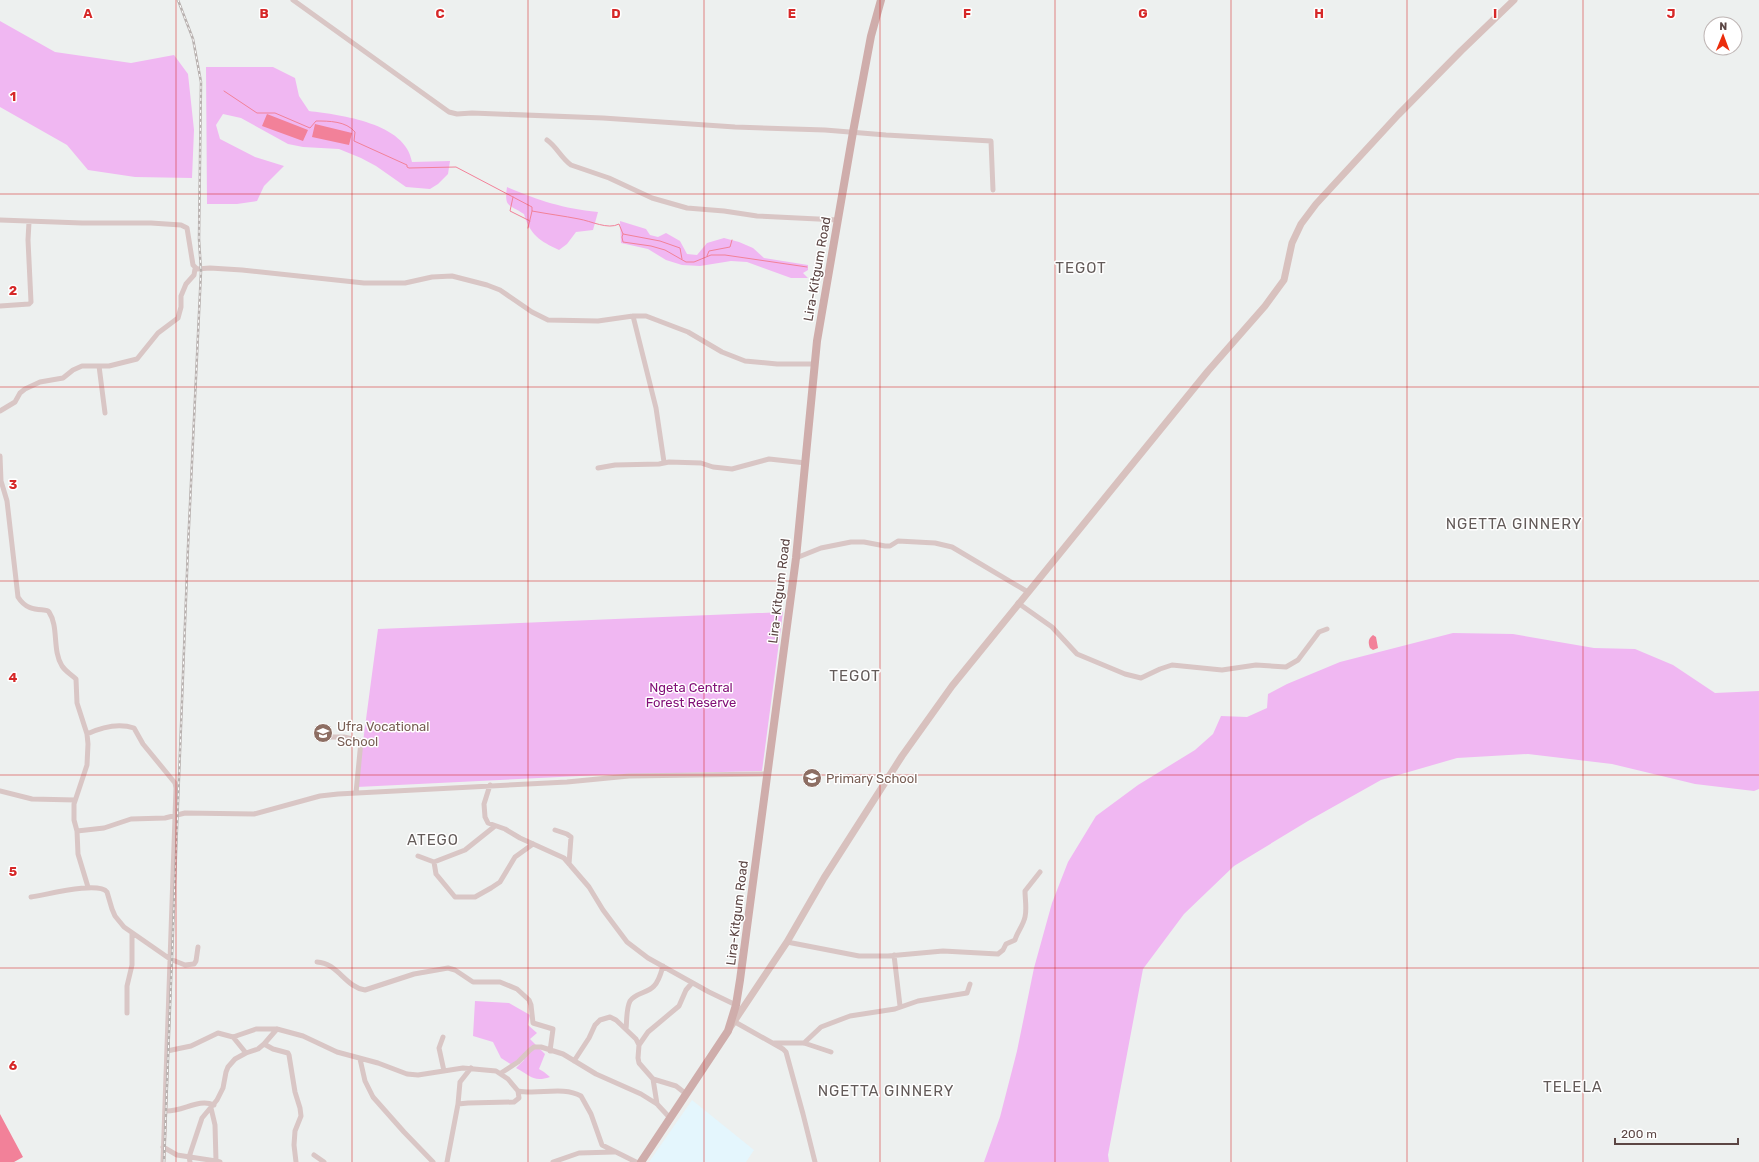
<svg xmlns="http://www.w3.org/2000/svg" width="1759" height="1162" font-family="Rubik,sans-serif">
<rect width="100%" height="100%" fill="#edf0ef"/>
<path fill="#e4f6fd" d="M692 1100 754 1150 746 1162H649Z"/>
<path fill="#f0b7f2" d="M0 21 55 52 131 63 174 55 188 74 194 130 192 178 135 177 88 170 67 145 0 107Z
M206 67H273L295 78 299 96 309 111C341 115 406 123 412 162L450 161 448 174 438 184 430 189 406 187 376 166 361 158 339 149 303 147 288 144 241 118 223 114 216 125 220 139 255 157 284 166 264 186 257 201 237 204H207Z
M507 187C540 201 562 208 598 212L593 230 576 232 567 244 559 250C540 241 530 235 524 214 509 204 504 208 507 187Z
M620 221 646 229 650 235 658 237 666 233 680 241 687 254 697 255 707 243 724 238 739 242 753 248 764 258 808 265V270L803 273 808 278H791L747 262 731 261 700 266 682 265 666 260 648 249 621 243Z
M783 612 762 771 600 775 357 787 378 629Z
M1453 633 1513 634 1594 648 1635 649 1673 665 1715 693 1759 691V789L1754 791 1695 784 1612 764 1528 754 1457 758 1381 780 1308 821 1234 866 1184 914 1143 969 1108 1155 1109 1162H984L1000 1117 1017 1051 1034 968 1052 903 1068 862 1096 816 1138 785 1195 750 1213 734 1221 716 1247 717 1267 708 1268 694 1287 684 1340 662Z
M475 1001 509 1003 530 1015 528 1025 537 1033 530 1039 545 1054 539 1069 544 1072 550 1077C533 1083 530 1075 516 1068L524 1060 520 1058 512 1065 501 1058 493 1042 473 1036Z"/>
<path fill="#f28199" d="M267 114 308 130 303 141 262 126Z
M315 124 352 133 349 145 312 137Z
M1373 635 1376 637 1378 648 1373 650 1370 648C1368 642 1368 639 1373 635Z
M0 1114 23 1157 14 1162H0Z"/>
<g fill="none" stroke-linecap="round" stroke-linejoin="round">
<path stroke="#f28199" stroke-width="1" d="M224 91 257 113H275L310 128 316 121C329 121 346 121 355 132L354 141 407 165V167L409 168 456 167 532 207V211C548 214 564 216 579 219 591 221 608 230 619 224L623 234 660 241 680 248 682 259
M513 197 510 211 530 221
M528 228 532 211
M623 234 622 237 623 242 651 246 665 250 686 262H694L711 255H725L807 267
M707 256 709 251 730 247 732 240"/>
<path stroke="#d9c6c5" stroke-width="5" d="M293 0 449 112 457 114 472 113 603 118 735 127 825 130 886 135 991 141 993 190
M547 140C557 147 561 158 571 165L609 178 652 198 687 208 724 211 757 216 838 220
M0 220 82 223H151L181 225 187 228 193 265 197 269 210 268 242 270 364 283H405L432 277 452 276 487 285 500 290 532 312 548 320 598 321 633 316H646L688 332 722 352 745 361 777 364H815
M0 306 29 304 31 302 28 240 29 222
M633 316 656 408 664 462
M99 366 105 413
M0 411 15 402 20 393 25 389 40 382 63 378 73 370 82 366H109L137 359 158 333 178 318 181 307V296L186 284 194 275 195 269
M0 456 1 481 7 501 18 597C29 615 46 607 49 612 59 627 52 650 62 666 66 672 71 674 76 679L77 703 87 734 88 744 87 765 74 804V820L77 831 104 828 131 819 165 818 185 813 254 814 320 796 338 794 567 782 629 776 767 774
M598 468 615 465 659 464 669 462 701 463 713 467 732 469 769 459 806 463
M796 558 821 548 851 542H864L885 546H890L898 541 935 543 952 547 1028 592
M1018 603 1052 627 1077 654 1125 674 1141 678 1160 669 1172 665 1222 670 1256 665 1286 667 1298 660 1319 632 1327 629
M87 734C102 727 119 723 134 728L143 744 175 783 176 788 163 1162
M324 737H344L361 741 356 793
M490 785 484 804 485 817 488 823 505 829 520 838 564 858 589 887 603 910 627 942 648 958 709 992 736 1005
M0 791 32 799 75 800
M555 830 567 834 571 837 569 864
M77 831 78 854 88 887
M418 856 434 862 465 850 495 826
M434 862 436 874 455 897H475L491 888 500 882 515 857 533 844
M31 897C46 895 98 881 107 892L112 909 115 916 124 927 170 959 185 965 194 964 196 961 198 947
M787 942 859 956H888L943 951 998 954 1003 950 1006 944 1015 940C1017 932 1023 926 1025 917 1027 909 1025 899 1025 891L1040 872
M894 955 900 1006
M317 962C338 963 345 987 365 990L414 974 448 968 455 970 473 982H500L517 989 529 1000 531 1005 533 1023 553 1029 550 1051
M127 1013V986L132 965V933
M735 1022 783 1049 786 1052 803 1114 815 1162
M626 1029C627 1021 626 1009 630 1001 635 993 648 993 654 986 659 981 661 973 663 966
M233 1037 246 1053
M443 1037 439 1048 444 1071
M774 1043H804L831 1052
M804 1043 821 1027 850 1016 895 1009 918 1001 967 993 970 984
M264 1044 273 1049 288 1053 289 1055 295 1092 300 1108 301 1116 295 1131 294 1145 296 1162
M639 1045 648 1032 679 1006 686 990 692 983
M167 1051 191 1046 218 1033 233 1037 256 1029H277L303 1036 337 1052 378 1063 407 1074 418 1075 463 1068 496 1071 508 1079 518 1091C538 1095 563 1086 581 1096L591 1114 602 1145 636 1162
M360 1059 365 1081 373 1097 404 1132 433 1162
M574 1061 589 1038 595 1025 600 1020 610 1017 616 1020 636 1039 639 1045 638 1058 639 1063 653 1079 657 1104
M501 1073 518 1062 530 1050 534 1047H541L563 1054 596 1074 641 1094 657 1104 670 1118
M653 1079 676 1086 685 1093
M458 1104 460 1082 471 1068
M211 1108 215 1125 216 1161 220 1162
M165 1111C183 1112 198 1098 214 1105
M163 1147 177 1155 216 1161
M314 1155 324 1162
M190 1162 189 1157 202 1118 217 1100 223 1088 226 1072 228 1067 235 1059 246 1053 258 1049 264 1044 277 1029
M447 1162 458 1104 468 1103 514 1102 519 1098 518 1091
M553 1162 579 1153 614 1152"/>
<path stroke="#d8c1be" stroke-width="7" d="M729 1029 787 942 824 878 902 756 952 686 1208 371 1265 306 1284 280 1292 243 1301 224 1316 204 1398 115 1461 51 1514 0"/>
<path stroke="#cfadab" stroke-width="8" d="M641 1162 728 1031 736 1005 740 980 796 558 817 341 853 132 871 36 881 0"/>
<defs>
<path id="rail" d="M164 1162 188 547 201 271 199 239 201 82 193 39 178 0"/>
</defs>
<use href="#rail" stroke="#b8b1af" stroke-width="2.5"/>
<use href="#rail" stroke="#fff" stroke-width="1" stroke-dasharray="3" stroke-linecap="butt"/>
</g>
<path fill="none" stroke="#d62828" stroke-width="1" stroke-opacity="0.55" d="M176 0V1162M352 0V1162M528 0V1162M704 0V1162M880 0V1162M1055 0V1162M1231 0V1162M1407 0V1162M1583 0V1162M0 194H1759M0 387H1759M0 581H1759M0 775H1759M0 968H1759"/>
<defs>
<symbol id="school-disc" viewBox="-11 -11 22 22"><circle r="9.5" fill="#8d6e63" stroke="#fff"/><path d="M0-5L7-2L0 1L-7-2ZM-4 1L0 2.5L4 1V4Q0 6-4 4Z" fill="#fff"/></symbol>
</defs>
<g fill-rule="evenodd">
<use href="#school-disc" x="312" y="722" width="22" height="22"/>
<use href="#school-disc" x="801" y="767" width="22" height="22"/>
</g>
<g text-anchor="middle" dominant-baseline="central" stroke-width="3" stroke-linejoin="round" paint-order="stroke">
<g font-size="13" fill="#5c4644" stroke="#fff">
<text transform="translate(817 269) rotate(-80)">Lira-Kitgum Road</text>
<text transform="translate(779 591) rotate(-83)">Lira-Kitgum Road</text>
<text transform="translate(737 913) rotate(-83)">Lira-Kitgum Road</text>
</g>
<g font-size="13" fill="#821078" stroke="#fff">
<text x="691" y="687">Ngeta Central<tspan x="691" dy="15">Forest Reserve</tspan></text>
</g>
<g font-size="13" fill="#785e54" stroke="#fff" text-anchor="start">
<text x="337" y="726">Ufra Vocational<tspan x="337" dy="15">School</tspan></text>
<text x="826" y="778">Primary School</text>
</g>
<g font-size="15" letter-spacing="1" fill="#635b59" stroke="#fff">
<text x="1081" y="268">TEGOT</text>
<text x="1514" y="524">NGETTA GINNERY</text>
<text x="855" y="676">TEGOT</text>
<text x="433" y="840">ATEGO</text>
<text x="1573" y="1087">TELELA</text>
<text x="886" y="1091">NGETTA GINNERY</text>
</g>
</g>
<g font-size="13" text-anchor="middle" font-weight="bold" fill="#d62828" stroke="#fff" stroke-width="3" stroke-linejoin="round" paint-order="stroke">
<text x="88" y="18">A</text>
<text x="264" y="18">B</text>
<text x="440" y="18">C</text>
<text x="616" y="18">D</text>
<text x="792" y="18">E</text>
<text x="967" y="18">F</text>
<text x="1143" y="18">G</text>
<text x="1319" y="18">H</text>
<text x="1495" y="18">I</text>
<text x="1671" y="18">J</text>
<text x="13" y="101">1</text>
<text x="13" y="295">2</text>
<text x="13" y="489">3</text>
<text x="13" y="682">4</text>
<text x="13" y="876">5</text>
<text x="13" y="1070">6</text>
</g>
<g transform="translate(1723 36) rotate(1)"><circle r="19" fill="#ffffff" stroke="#beb5b4"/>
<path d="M0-3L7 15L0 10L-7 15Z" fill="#eb2d0c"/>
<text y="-6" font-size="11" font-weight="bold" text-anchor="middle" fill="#5c4644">N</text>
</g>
<path d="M1615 1138v6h123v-6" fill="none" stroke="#5c4644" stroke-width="2"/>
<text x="1621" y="1138" font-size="12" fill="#5c4644" stroke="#ffffff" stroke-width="3" paint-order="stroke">200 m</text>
</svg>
